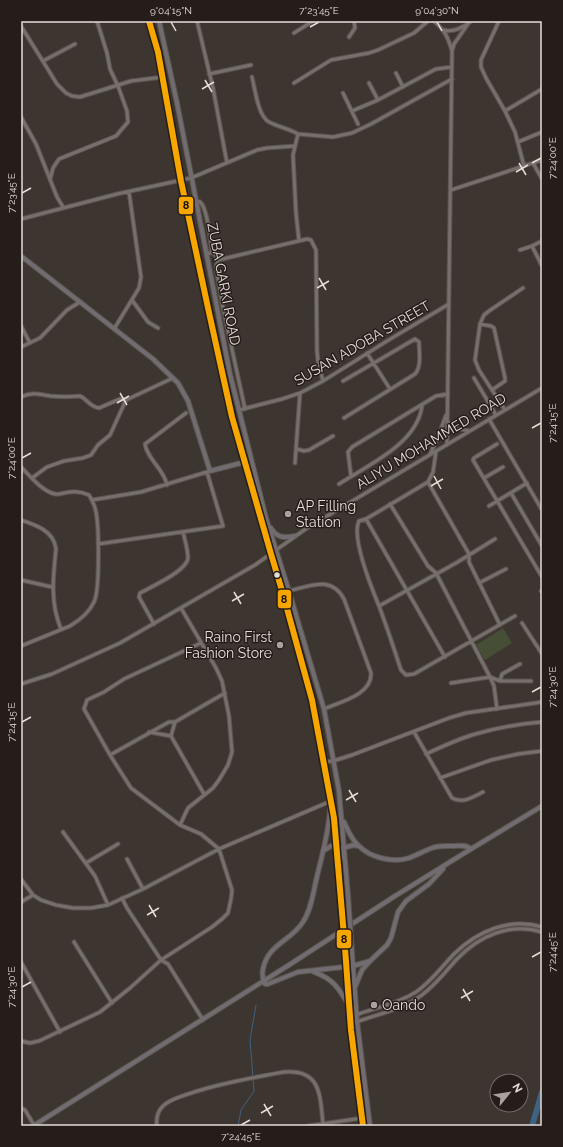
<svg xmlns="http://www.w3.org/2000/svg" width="563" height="1147" font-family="Raleway,sans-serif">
<rect width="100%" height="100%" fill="#3d3530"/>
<path fill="#464f36" d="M503 628 512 643 485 660 476 645Z"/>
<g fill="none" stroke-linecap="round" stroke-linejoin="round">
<path stroke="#3d6282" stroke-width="1" d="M238 1126 241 1110 254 1091 250 1040 256 1005"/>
<path stroke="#3d6282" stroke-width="6" d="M532 1126 542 1092"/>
<defs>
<path id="minor" d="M197 21 213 88 227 163
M434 21C445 31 448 37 452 51L447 445
M499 21 481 60V67L486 78 505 111 515 132 524 166
M21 26 57 84 66 93 72 96 80 97 131 81 163 77
M444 30C452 33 465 27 471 21
M294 33 313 21
M349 37 355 28 354 21
M452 51 454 44 468 24
M43 61 75 44
M396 73 403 87
M209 74 251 65
M252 77C255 89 258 116 269 122 279 127 289 129 298 134L293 155 296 213 299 241
M294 83 331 60 369 53 378 50 414 33 428 21
M369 83 378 100
M343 93 358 124
M352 111 378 100 436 69 452 67
M505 111 542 89
M21 117 36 144 57 197 63 207
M298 134 333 137 352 133 371 124 452 79
M518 142 542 132
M533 163 542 179
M50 180 53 168 59 159 116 136 128 122 127 111 118 86 110 69 107 53 97 21
M451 190 542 160
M195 201C198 201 200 201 201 203 207 209 211 243 212 253
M21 219 117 194 191 178 257 150 267 148 295 146
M532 246 542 241
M520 250 532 246 542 266
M207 253H214L218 260 307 239 311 240 316 250 317 351 318 361 323 381
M218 260 216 267 223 308 245 409
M132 300 148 322 158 328
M480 324 491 326 494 328 505 378V381L492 390
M21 326 30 343
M114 329 139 288 141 277 129 192
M21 347 40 338 67 310 80 302
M367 353 390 389
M474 378 496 415
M343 381 415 339 419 342C419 352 422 366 415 374L344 418
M21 397C32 392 39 394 50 396 60 397 70 397 80 396 87 399 90 407 99 408L120 399 126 400
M239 410 282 399 300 393 323 381 387 341 449 304
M505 410 479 370 475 360 480 324 484 315 489 311 523 288
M489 419 542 510
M448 422 452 427 469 431
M497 444 474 458 473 460 542 577
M297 449 304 451 309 450 333 436
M436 452 433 472 428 482 366 519 359 521C351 537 372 589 379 606 387 627 394 649 401 670L406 675 414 674 515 616
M430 454 437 440 446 415
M295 463 300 393
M21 467C30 476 46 496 59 494 71 492 77 490 89 495 92 500 95 506 96 512 99 526 100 591 94 602 89 613 80 620 70 626L21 646
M351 476 348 452 352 447 436 396 448 394
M32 478 47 467 64 461 83 458 91 455 98 445 110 435 126 400 173 378
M484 478 503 467
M428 482 469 554V562L500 625
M339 484C368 465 417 444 422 406
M167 485C164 469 147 459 145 444L186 413
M511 493 542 546
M92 500 141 492 207 472
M390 504 428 566 436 573 490 677 500 681H531
M489 506 527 483
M366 519 445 657
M21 520C36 525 54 531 56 549 53 577 50 603 61 629
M98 544 223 526 207 472 210 471
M21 580 52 587
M479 583 506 569
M289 591C310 586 331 575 344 599L371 673C372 695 340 702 324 709
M541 591H542
M379 606 456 563 495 539
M522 623 542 654
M154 624 139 597 140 593C151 587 187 571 188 558 188 550 185 540 183 532
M500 681 502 674 520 664
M451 683 490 677 494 686 497 709
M21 684 52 674 120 643 255 565 307 528 542 388
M175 722 171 736 204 794
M149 732 171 736
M414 732 452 798C463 804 473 797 483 792
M426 754C441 747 456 740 472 735 495 728 518 724 542 722
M110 755 169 722H175L225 693
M323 762 333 761 352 755 449 718 466 713 542 702
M440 778 491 760 518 754 542 751
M180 825 188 808 213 788 219 780 228 765 232 752 229 716 222 681 216 668 181 608
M63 832 95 876 108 905
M127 859 143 889
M86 863 118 844
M21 879 33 895 41 900 56 905 73 908H91L108 905 143 889 219 849 331 801
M122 898 127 908 161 960 168 964 203 1020
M21 902 33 895
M74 942 112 1003
M21 962 60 1032
M351 1017C372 1008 396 1005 416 992 432 981 442 966 455 953 478 931 510 917 542 927
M351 1024C373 1015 399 1011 419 997 434 987 445 972 457 959 479 936 510 922 542 932
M21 1041 30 1043 39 1041 100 1012 130 988 161 960 212 927 222 919 228 913 231 899 232 890 219 849 201 834 180 825 131 788 110 755 84 709 87 700 104 692 124 679 201 643
M21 1108 25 1110 34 1125
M157 1126C156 1119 157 1112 163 1106 169 1100 177 1098 185 1095 217 1084 251 1078 284 1072 321 1069 320 1095 323 1124
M308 1126 369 1117"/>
<path id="major" d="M149 21 158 52 181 181 208 308 232 417 271 554 283 594 312 700 334 818 340 900
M159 21 177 103 230 374 266 518 288 588 324 709 339 791 348 895
M21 256 153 359 178 383 188 401 210 471 245 462
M271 528C277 538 284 538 295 536
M330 809C329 833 321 858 316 881 313 894 311 910 303 922 291 941 268 944 263 969 262 975 262 979 265 984H268L298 972 353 966 370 961
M344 822C348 830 351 839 358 845 370 858 393 863 409 858 417 855 424 851 432 848 439 845 446 846 453 846 459 846 465 844 471 849
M343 848 354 845 358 846
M323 851 331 846C338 847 341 851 344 858
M351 939 357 1021 370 1126
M345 948 351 1030 363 1126
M314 972C333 979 338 987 348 1004
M355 987 362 970 370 961 387 945 391 938 398 912 406 901 429 884 443 869
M33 1126 289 965 395 896 471 849 542 806"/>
</defs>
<use href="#minor" stroke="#5a534e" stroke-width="5"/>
<use href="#major" stroke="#5a534e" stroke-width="6"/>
<use href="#minor" stroke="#766f6b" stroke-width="3"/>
<use href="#major" stroke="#716c70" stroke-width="4"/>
<defs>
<path id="major-bridge" d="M348 895 351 939
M340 900 345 948"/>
</defs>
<use href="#major-bridge" stroke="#5a534e" stroke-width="6" stroke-linecap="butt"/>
<use href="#major-bridge" stroke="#716c70" stroke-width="4"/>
<defs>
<path id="bus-1" d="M149 21 158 52 181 181 208 308 232 417 271 554 283 594 312 700 334 818 345 948 351 1030 363 1126"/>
</defs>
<use href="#bus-1" stroke="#241d19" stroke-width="9"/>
<use href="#bus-1" stroke="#f7a600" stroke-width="6"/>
</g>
<path fill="none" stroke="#e7ddd7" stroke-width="1.5" d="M171 22 176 31M437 22 442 31M310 27 319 22M205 80 212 92M202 89 214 82M519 163 526 175M532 163 541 158M516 172 528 165M22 193 31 188M319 278 326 290M317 288 329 281M120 393 127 405M117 403 129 396M532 428 541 423M22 458 31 453M434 476 441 489M431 486 443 479M234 592 241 604M232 601 244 594M532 692 541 687M22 722 31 717M349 790 356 802M346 800 358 793M149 905 156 917M147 915 159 908M532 957 541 952M22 987 31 982M463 989 470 1001M461 998 473 991M264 1104 271 1116M261 1113 273 1106M241 1125 250 1120"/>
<g fill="#aca29d" stroke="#241d19" stroke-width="1.5">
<circle cx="288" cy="514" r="4"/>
<circle cx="280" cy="645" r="4"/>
<circle cx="374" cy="1005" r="4"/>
</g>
<circle fill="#e7ddd7" stroke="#241d19" stroke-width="1.5" cx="277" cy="575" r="3.5"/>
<g text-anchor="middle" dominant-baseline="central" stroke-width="3" stroke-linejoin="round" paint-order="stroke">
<g font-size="14" fill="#e7ddd7" stroke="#241d19">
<text transform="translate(224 284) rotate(79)">ZUBA GARKI ROAD</text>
<text transform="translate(362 343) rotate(-30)">SUSAN ADOBA STREET</text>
<text transform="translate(431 441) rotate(-31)">ALIYU MOHAMMED ROAD</text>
</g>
<g font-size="14" fill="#e7ddd7" stroke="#241d19" text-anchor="start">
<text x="296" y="506">AP Filling<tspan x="296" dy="16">Station</tspan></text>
<text x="272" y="637" text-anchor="end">Raino First<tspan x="272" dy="16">Fashion Store</tspan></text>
<text x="382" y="1005">Oando</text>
</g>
</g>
<g stroke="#241d19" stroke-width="1.5">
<rect x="178" y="196" width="16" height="19" rx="4" fill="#f7a600"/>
<rect x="277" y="589" width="15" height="20" rx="4" fill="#f7a600"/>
<rect x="336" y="929" width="16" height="20" rx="4" fill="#f7a600"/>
</g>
<g font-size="11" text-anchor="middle" font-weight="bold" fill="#111">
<text x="186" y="209">8</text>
<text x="284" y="603">8</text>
<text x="344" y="943">8</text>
</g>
<rect width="563" height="1147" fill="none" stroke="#241d19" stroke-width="44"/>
<g transform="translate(509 1093) rotate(60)"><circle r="19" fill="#241d19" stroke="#726a65"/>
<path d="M0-3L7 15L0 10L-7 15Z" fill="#aca29d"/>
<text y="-6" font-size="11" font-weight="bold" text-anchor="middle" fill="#e7ddd7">N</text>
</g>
<rect x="22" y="22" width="519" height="1103" fill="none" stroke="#e7ddd7" stroke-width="1.5"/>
<g font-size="10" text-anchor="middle" fill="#e7ddd7">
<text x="171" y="14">9°04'15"N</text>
<text x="319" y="14">7°23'45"E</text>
<text x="437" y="14">9°04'30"N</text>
<text transform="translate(552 158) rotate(-90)" y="4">7°24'00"E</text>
<text transform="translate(11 193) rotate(-90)" y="4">7°23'45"E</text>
<text transform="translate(552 423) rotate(-90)" y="4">7°24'15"E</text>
<text transform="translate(11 458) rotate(-90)" y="4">7°24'00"E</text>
<text transform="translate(552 687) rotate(-90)" y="4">7°24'30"E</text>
<text transform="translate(11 722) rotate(-90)" y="4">7°24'15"E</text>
<text transform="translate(552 952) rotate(-90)" y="4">7°24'45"E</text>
<text transform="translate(11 987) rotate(-90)" y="4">7°24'30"E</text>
<text x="241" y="1140">7°24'45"E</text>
</g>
</svg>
